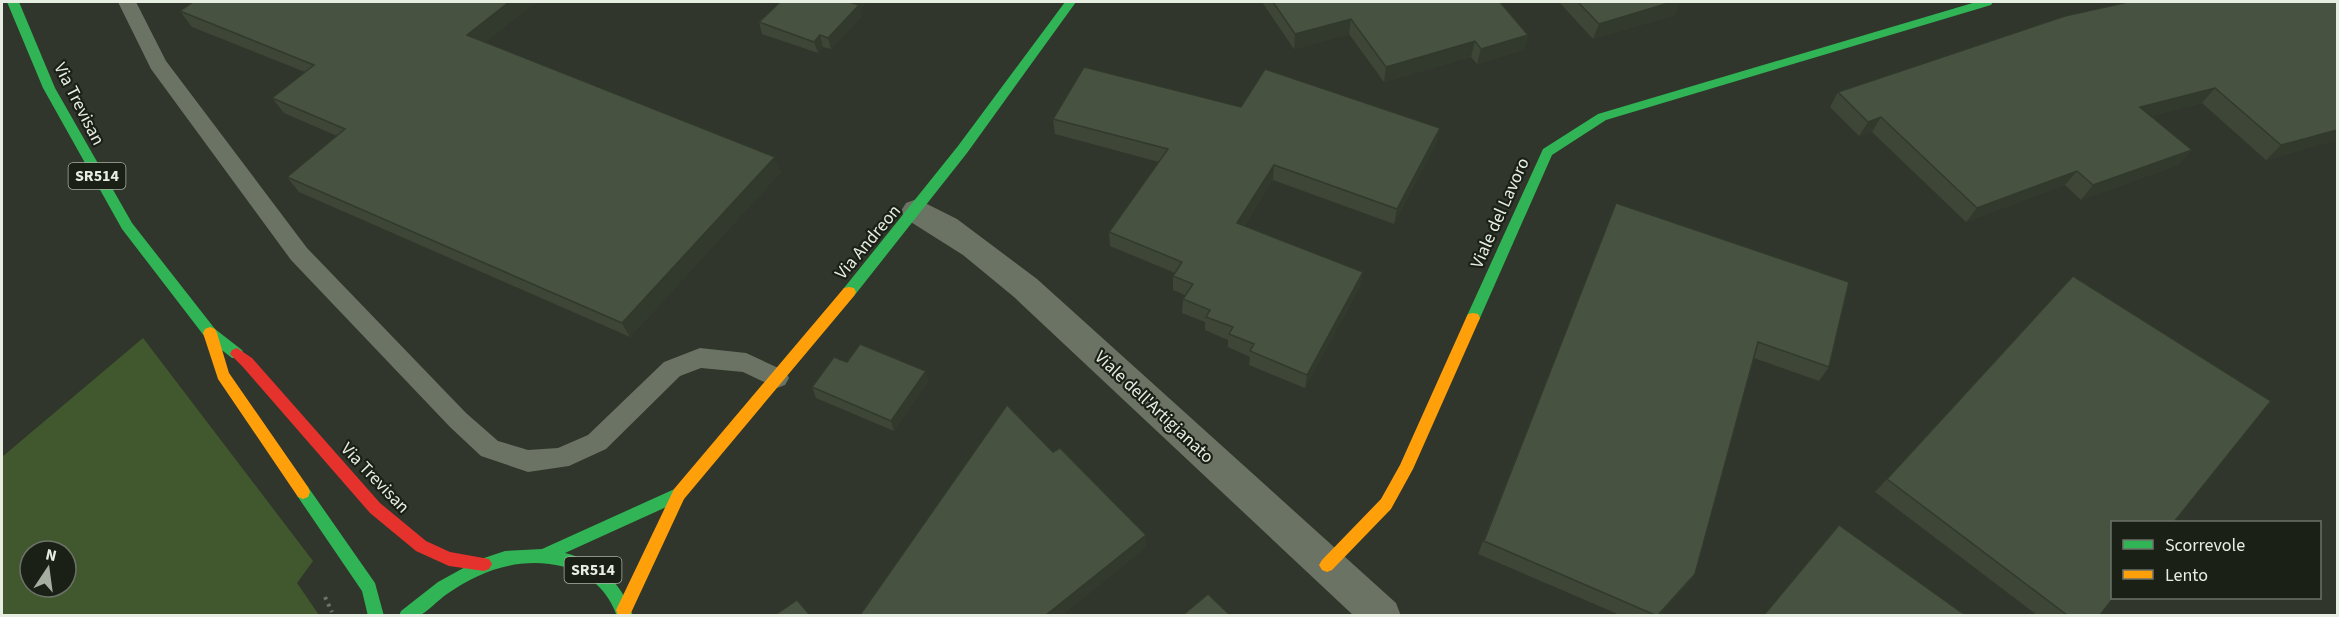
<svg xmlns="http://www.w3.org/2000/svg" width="2339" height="617" font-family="'Source Sans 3',sans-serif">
<rect width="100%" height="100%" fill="#30362b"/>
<path fill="#41582e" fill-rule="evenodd" d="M143 338 313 561 297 583 319 615H2V457ZM30 551H66V587H30Z"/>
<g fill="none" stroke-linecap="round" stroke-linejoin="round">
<path stroke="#6c7266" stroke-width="4" stroke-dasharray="3 4.5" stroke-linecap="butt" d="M325 597 332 612"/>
<path fill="#6b7364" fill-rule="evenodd" d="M118 2H136L166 61 307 248 466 413 498 441 528 450 558 448 588 435 664 362 700 348 746 353 785 371 789 378 785 385 777 388 743 372 701 368 680 376 606 449 569 466 528 472 481 456 450 427 291 260 151 69Z"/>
<path fill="#6b7364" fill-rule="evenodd" d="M917 199 957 219 1037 279 1396 603 1401 616H1354L1014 297 963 255 906 219 901 211 906 203Z"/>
<path fill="#30b455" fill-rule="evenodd" d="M7 2H19L55 88 132 223 215 329 242 350 244 354 242 358H232L205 337 122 229 43 88Z
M1065 2H1076L967 153 854 296H844L842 292 844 288 958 146Z
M1976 2H1993L1991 5 1606 120 1552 155 1480 318 1478 322H1468L1466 318 1543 149 1598 114Z
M303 485 308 487 375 583 384 616H368L362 591 298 497 296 492 298 487Z
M679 487 684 489 686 494 684 499 565 553C600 562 621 582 633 616H617C608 591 590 574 565 567 522 556 483 569 447 594 439 599 427 613 418 616 412 617 405 616 399 616L401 611 438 582 478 560 505 551 542 549Z"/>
<path fill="#ff9f0a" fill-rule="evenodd" d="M849 287 854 288 856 292 854 296 684 499 630 615H618L616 610 674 489 844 288Z
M1473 313 1478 314 1480 318 1413 469 1391 509 1332 570 1327 572 1322 570 1319 565 1322 560 1381 499 1400 465 1466 318 1468 314Z
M210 327 215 329 217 333 229 373 308 487 310 492 308 497 303 499 298 497 218 379 203 333 205 329Z"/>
<path fill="#e5322d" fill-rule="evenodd" d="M237 348 252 358 380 503 426 541 450 552 489 559 492 564 489 569 484 571 449 566 416 551 370 513 242 366 230 354 232 350Z"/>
</g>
<path fill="#3e4737" d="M536 2 485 42 781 172 630 337 299 192 287 177 337 136 284 113 272 98 305 72 192 27 180 11Z
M780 2H864L865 4 860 9 861 17 831 49 823 47 818 53 762 34 759 22Z
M1262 2H1500L1528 35 1524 50 1477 64 1471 57 1384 82 1349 34 1294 49Z
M1559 2H1680L1675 15 1593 39Z
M2065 16 2337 140 2266 160 2202 103 2151 116 2192 150 2178 165 2081 200 2065 185 1966 222 1872 132 1859 136 1830 107 1838 92Z
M1241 107 1440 128 1436 143 1394 224 1273 180 1244 226 1363 272 1360 286 1305 388 1249 365 1250 357 1228 347V340L1205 330V322L1182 313 1183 299 1185 295 1173 290V276L1175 273 1110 246 1109 232 1159 162 1055 134 1053 119Z
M1616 203 1829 367 1819 381 1754 358 1695 574 1686 586 1660 615H1620L1478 554Z
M2073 276 2100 615H2037L1875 492Z
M926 371 928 381 894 431 816 398 812 387Z"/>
<path fill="#32392d" d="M509 2H536L475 51 467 35Z
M853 2H864L865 4 860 9 861 17 831 49 828 38Z
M1672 2H1680L1675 15 1593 39 1599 24Z
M1351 19 1349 34 1294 49 1295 34Z
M820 35 823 47 818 53 814 42Z
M1528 35 1524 50 1477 64 1481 49Z
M1475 41 1471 57 1384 82 1386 67Z
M2215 88 2202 103 2128 122 2140 107Z
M1881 117 1872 132 1859 136 1868 122Z
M1440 128 1436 143 1394 224 1397 209Z
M2337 130V140L2266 160 2281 145Z
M2192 150 2178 165 2081 200 2093 185Z
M775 157 781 172 630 337 622 323Z
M1274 165 1273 180 1236 238 1237 223Z
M2077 171 2065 185 1966 222 1977 208Z
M1363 272 1360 286 1305 388 1307 375Z
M926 371 928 381 894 431 891 421Z
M1146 535V548L1063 615H1046Z
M1695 574 1686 586 1660 615H1658Z"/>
<path fill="#485240" stroke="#32392d" stroke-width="1.5" d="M193 2H509L467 35 775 157 622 323 287 177 345 129 272 98 314 65 180 11Z
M780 2H853L852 3 859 5 828 38 820 35 814 42 759 22Z
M1273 2H1500L1528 35 1481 49 1475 41 1386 67 1351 19 1295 34Z
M1578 2H1672L1599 24Z
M2128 2H2337V130L2281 145 2215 88 2140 107 2192 150 2093 185 2077 171 1977 208 1881 117 1868 122 1838 92 2065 16Z
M1084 67 1241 107 1265 69 1440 128 1397 209 1274 165 1237 223 1363 272 1307 375 1250 351 1254 344 1229 334 1233 327 1206 317 1210 310 1183 299 1193 284 1173 276 1182 262 1109 232 1168 149 1053 119Z
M1616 203 1849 282 1829 367 1758 342 1695 574 1658 615H1655L1484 541Z
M2073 276 2271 401 2174 522H2112V597H2114L2100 615H2067L1887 479Z
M860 344 926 371 891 421 812 387 834 357 847 362Z
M1007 405 1053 452 1060 448 1146 535 1046 615H860Z
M1839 525 1965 615H1764Z
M1208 594 1230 615H1183Z
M797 600 810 615H775Z"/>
<g text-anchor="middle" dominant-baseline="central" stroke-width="4.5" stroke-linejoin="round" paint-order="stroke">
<g fill="#1b2017" stroke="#a9b0a4" stroke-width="1.5">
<rect x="68.5" y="163" width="57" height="26" rx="4.5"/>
<rect x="564.5" y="557" width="57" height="26" rx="4.5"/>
</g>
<g font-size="16" font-weight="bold" fill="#e6ede1">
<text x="97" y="176">SR514</text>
<text x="593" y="570">SR514</text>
</g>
<g font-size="18" fill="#e6ede1" stroke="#1b2017">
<text transform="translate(79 104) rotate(63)">Via Trevisan</text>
<text transform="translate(1500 213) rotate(-66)">Viale del Lavoro</text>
<text transform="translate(868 242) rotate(-50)">Via Andreon</text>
<text transform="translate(1154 407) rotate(43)">Viale dell'Artigianato</text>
<text transform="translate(375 478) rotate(46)">Via Trevisan</text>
</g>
</g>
<rect width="2339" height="617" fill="none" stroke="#e6ede1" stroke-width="6"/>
<rect x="2111" y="521" width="210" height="78" fill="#1b2017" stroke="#6c7268" stroke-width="1.5"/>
<rect x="2123" y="540" width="30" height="9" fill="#30b455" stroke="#6c7268" stroke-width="1.5"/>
<text x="2165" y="551" font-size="18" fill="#e6ede1">Scorrevole</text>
<rect x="2123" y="570" width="30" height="9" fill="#ff9f0a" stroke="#6c7268" stroke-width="1.5"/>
<text x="2165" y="581" font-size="18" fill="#e6ede1">Lento</text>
<g transform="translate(48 569) rotate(13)"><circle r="28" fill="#1b2017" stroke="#6c7268" stroke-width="1.5"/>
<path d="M0-4.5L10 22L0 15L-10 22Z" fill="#a6ada1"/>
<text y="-9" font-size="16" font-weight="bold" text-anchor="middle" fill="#e6ede1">N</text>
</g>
</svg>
